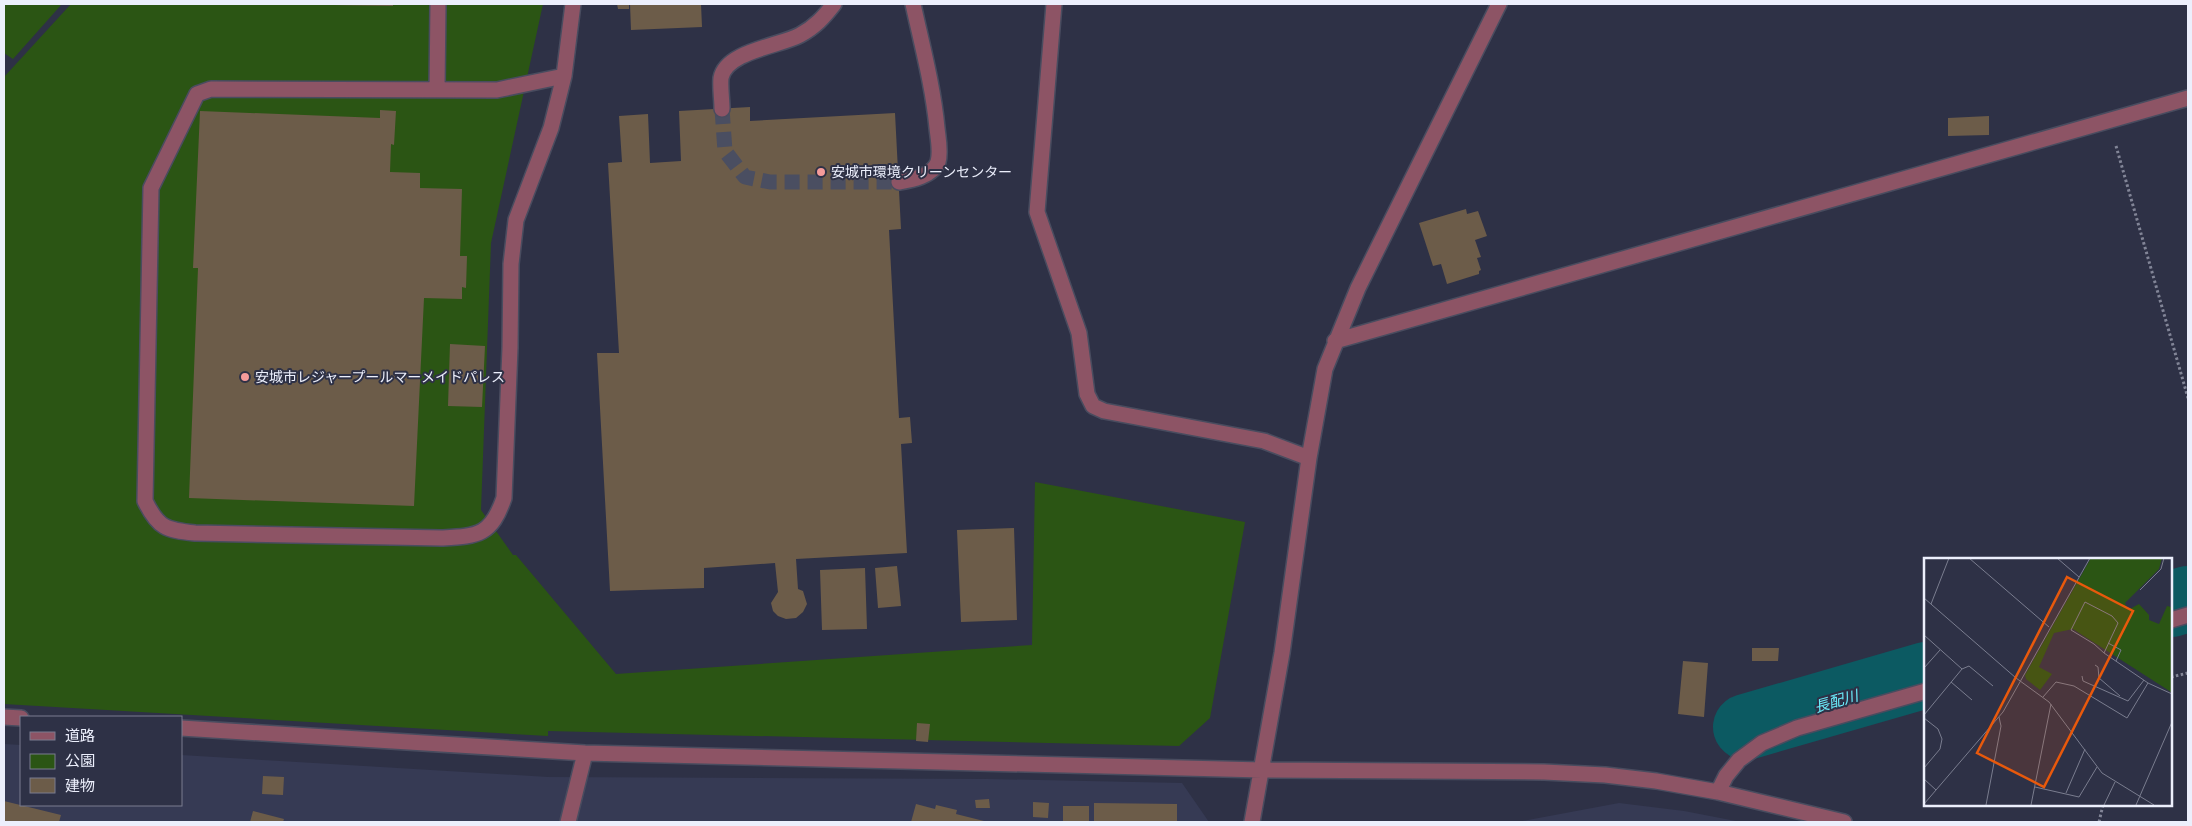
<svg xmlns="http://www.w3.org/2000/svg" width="2192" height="826" font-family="'PT Sans Narrow','Noto Sans JP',sans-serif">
<rect width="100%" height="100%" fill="#2e3146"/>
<path fill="#363a54" d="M4 744 21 745V805H181V755L548 777 987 779 1182 783 1209 822H4Z
M1619 803 1684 811 1741 822H1517Z"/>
<path fill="#2b5514" d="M4 4H62L13 59 4 53Z
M71 4H543L491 243 481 510 513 555H516L616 674 1032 645 1035 482 1245 522 1210 718 1179 746 548 731V736L4 704V77Z"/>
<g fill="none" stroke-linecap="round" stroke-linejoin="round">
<path stroke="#0c5a62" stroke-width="66" d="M2171 604 2188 599
M1746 727 1926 675"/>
</g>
<path fill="#6c5c49" d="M333 4H393V6L333 5Z
M617 4H629V9H618Z
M630 4H701L702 27 631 30Z
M750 107V121L895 113 901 229 889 230 899 418 910 417 912 443 901 444 907 553 796 559 798 589 803 591 807 604 803 612 796 618 786 619 778 616 773 611 771 603 778 592 775 563 704 568V588L610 591 597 353H619L608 163 622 162 619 116 648 114 650 163 681 161 679 111Z
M380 110 396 111 394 145 391 144 390 172 420 173V188L462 189 460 256H467L466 288 462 287V299L424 298 414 506 189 498 198 268H193L200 111 380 118Z
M1989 116V135L1948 136V118Z
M1466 209 1467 214 1478 211 1487 236 1475 240 1481 257 1477 258 1481 270 1479 271V274L1447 284 1441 264 1433 266 1419 223Z
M450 344 485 346 482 407 448 406Z
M1014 528 1017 620 961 622 957 530Z
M897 566 901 606 878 608 875 568Z
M865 568 867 629 822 630 820 570Z
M1752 648H1779L1778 661H1752Z
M1683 661 1708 663 1704 717 1678 714Z
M917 723 930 724 928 742 916 741Z
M263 776 284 777 283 795 262 794Z
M989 799 990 808H976L975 800Z
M4 801 61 815 59 822H4Z
M1033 802 1049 803 1048 818 1033 817Z
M1094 803 1177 804V822H1094Z
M916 804 935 809 936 805 957 810 956 814 988 822H911Z
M1063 806H1089V822H1063Z
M253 811 284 819 283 822H250Z"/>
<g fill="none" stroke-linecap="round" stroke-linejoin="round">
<path stroke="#4a4e61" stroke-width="15" stroke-dasharray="15 8" stroke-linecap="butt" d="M722 109 725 151 745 177 770 182H899"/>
<defs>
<path id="minor" d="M1054 4 1037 212 1079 333 1087 394 1093 406 1104 411 1264 441 1309 458
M564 76 497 90 211 89 197 94 151 188 145 501C158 528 166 530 195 533L441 538C478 536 491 536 504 498L510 348 511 264 516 220 551 128 564 76 573 4
M437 89 438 4
M722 109C722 99 720 87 721 78 726 51 780 46 800 35 815 27 824 17 834 4
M899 182C911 180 933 176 938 162 941 152 938 138 937 128 933 86 922 45 913 4
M1335 341 2188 98
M2171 620 2188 615
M4 717 21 718
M181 728 585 753 1262 770 1544 772 1605 775 1656 781 1718 792 1844 822
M1718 792 1726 776 1739 760 1762 743 1797 728 1926 691
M568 822 585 753
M1252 822 1282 653 1309 458 1325 369 1358 288 1499 4"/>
</defs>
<use href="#minor" stroke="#494c5f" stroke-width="18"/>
<path stroke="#828597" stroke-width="3" stroke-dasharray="2.5 2.5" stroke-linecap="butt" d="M2116 146 2188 398
M2171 677 2188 673
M2099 822 2103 805"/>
<use href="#minor" stroke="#8d5465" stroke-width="15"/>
</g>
<g fill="#f59b9a" stroke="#2e3146" stroke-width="2">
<circle cx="821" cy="172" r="5"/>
<circle cx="245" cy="377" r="5"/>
</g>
<g text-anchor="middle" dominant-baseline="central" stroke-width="4" stroke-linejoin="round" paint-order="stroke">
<g font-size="14" fill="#eceffc" stroke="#2e3146" text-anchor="start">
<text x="831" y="172">安城市環境クリーンセンター</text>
<text x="255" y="377">安城市レジャープールマーメイドパレス</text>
</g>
<g font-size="15" font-style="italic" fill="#6beffd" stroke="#2e3146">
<text transform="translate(1836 701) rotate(-16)">長配川</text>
</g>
</g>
<g transform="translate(1924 558)">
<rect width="248" height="248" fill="#2e3146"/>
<path d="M167 0H238L235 11 201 45 204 52 215 46 225 57V62L235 66 243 48 247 49V134L149 71 130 75 115 109 128 116 116 132 102 121 101 117Z" fill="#2b5514"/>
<path fill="none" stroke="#7a7d8f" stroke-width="1" d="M45 0 125 69M133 0 155 19M216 32 237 11 240 0M0 40 92 120 125 144 178 215 230 247M7 46 25 0M0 77 38 111 45 108 69 128M184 85 197 92 192 103M180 95 194 65 188 58 161 44 147 72 170 86 180 95 224 125 248 136M171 107 174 109 175 120 196 138M0 110 16 92M158 118 159 123 204 143 220 122M27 124 48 142M119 139 132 124 150 128 203 160 224 125M0 157 38 111M0 160 14 171 18 181 16 191 0 210M0 221 12 232M111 229 155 239 173 209M142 235 161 191M0 246 79 154 166 0M62 247 77 168 75 159M107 247 127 146M180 247 191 224M212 247 248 164"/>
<path fill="#e8590c" fill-opacity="0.15" stroke="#e8590c" stroke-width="2.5" d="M143 19 209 53 120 229 53 195Z"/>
<rect width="248" height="248" fill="none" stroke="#eceffc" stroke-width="2.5"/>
</g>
<rect width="2192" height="826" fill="none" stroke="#eceffc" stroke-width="10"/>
<rect x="20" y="716" width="162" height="90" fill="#2e3146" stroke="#7a7d8f"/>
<rect x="30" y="732" width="25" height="8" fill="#8d5465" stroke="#7a7d8f"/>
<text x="65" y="741" font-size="15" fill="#eceffc">道路</text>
<rect x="30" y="754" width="25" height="15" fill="#2b5514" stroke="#7a7d8f"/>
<text x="65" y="766" font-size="15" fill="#eceffc">公園</text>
<rect x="30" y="778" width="25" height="15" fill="#6c5c49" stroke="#7a7d8f"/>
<text x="65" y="791" font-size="15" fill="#eceffc">建物</text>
</svg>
